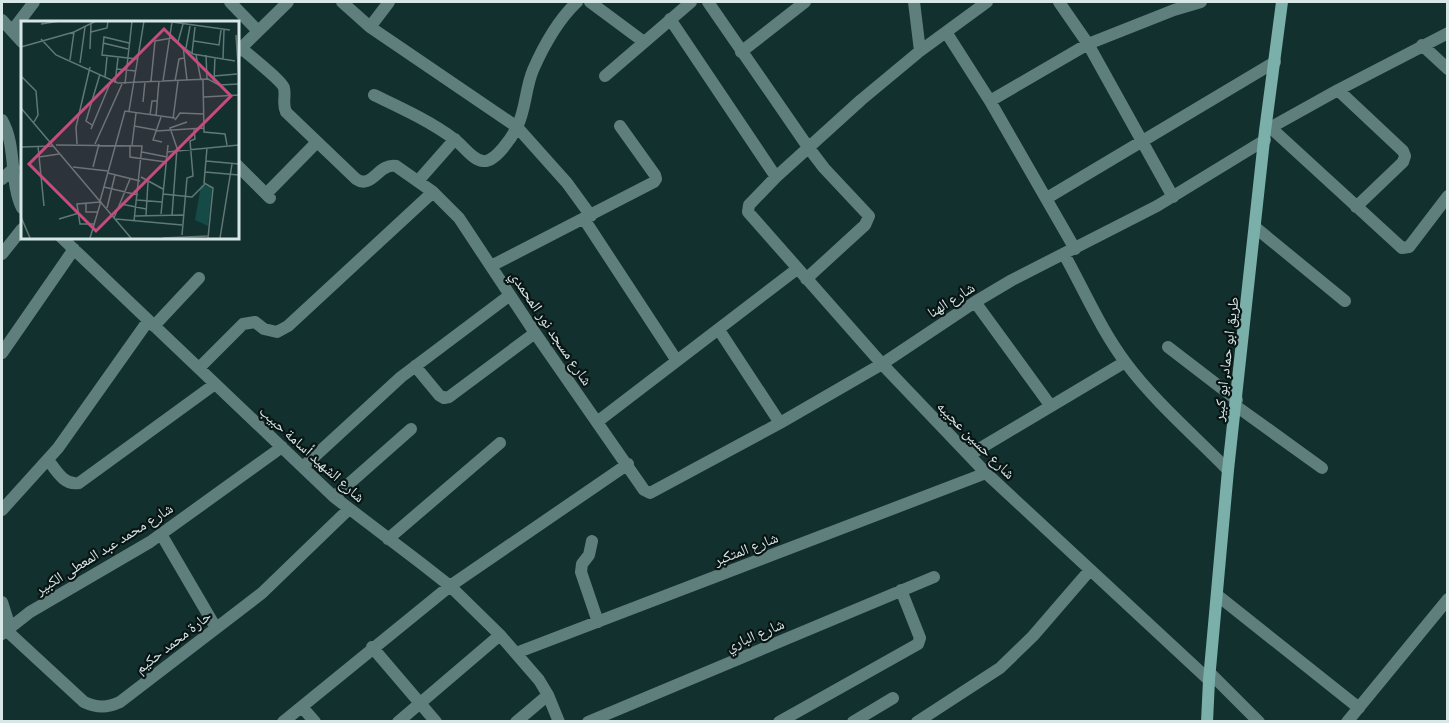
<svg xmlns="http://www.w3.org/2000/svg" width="1449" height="723" font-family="Signika,'Noto Naskh Arabic',sans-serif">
<rect width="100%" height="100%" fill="#12302e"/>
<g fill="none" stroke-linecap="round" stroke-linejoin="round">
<path stroke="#5f7f7c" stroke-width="12" d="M230 2 258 31
M342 2 370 27 517 127 567 183 591 216
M590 2 644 42
M708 2 808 147 824 168 869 216 865 225 806 279
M914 2 920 51
M987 2 920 51 861 100 776 177 749 205 748 212 882 364 986 473 1209 680
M1059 2 1088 44 1173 197
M670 19 776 177
M2 20 22 42
M370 27 389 2
M12 31 34 2
M946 32 990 101 1075 249
M1422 45 1448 69
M241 48C249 55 282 81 284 88 286 97 282 103 286 112L356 179C372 190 378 163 396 166L433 192 459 218 535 333 644 490 650 493 780 423 882 364 975 302 1012 280 1157 206 1265 140
M237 52 288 2
M741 52 805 2
M605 76 691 2
M1338 90 1403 151 1405 156 1403 162 1356 207
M374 95C401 108 430 121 454 139 463 145 472 160 483 161 495 163 512 137 517 127 526 110 525 89 533 70 544 45 557 21 577 2
M990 101 1088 44 1174 10 1201 2
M2 120C17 146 9 181 22 208
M1271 128 1402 248 1409 247 1448 196
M1266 130 1338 90 1448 33
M237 165 270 198
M2 179 14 168
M418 181 455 139
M266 194 317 142
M1047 198 1275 62
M584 219 677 361
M1256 228 1345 301
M61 237 334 497 422 564 450 586 500 635 539 680 548 695 559 722
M2 254 22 229
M1064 254C1084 290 1101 330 1126 363 1155 402 1194 435 1228 470
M491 266 654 182 656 179 655 175 620 126
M975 302 1050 405
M154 326 199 278
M719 330 780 423
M1168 347 1237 400
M2 353 74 249
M415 366 439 395 444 398 449 397 535 333
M199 368 243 324 255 322 264 329 277 332 288 326 433 192
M1236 406 1322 468
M597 422 797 269
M969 455 1125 362
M48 460C56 470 64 486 79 483L215 384
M303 467 401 377 510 295
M334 497 411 429
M2 510 58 448 148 321
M161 534 216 628
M388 539 500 443
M592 541 589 555 582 564 581 572 598 622
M1217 595 1359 708
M2 602 10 627
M6 630 84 702C97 708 107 708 120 702L262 593 349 509
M2 634 30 612 150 542 282 447
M372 647 436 722
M516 653 986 473
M1210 673 1259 722
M302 707 315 722
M283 722 450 586 628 464
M398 722 500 635
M516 722 548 695
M588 722 934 577
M779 722 918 644 920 638 901 590
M853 722 893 698
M917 722 1000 668 1033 636 1090 570
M1347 722 1448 599"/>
<path stroke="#7bafaa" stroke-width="12" d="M1207 722 1209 680 1228 470 1265 131 1282 2"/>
</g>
<g text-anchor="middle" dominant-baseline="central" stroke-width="4.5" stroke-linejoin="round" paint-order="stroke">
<g font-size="15" fill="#d6e7e5" stroke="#091514">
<text transform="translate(951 300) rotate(-32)">شارع الهنا</text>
<text transform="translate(551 328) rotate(56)">شارع مسجد نور المحمدي</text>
<text transform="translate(1226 359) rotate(-83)">طريق ابو حماد, ابو كبير</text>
<text transform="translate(976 440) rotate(45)">شارع حسين عجيبه</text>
<text transform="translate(312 454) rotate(42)">شارع الشهيد أسامة حبيب</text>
<text transform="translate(104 549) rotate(-32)">شارع محمد عبد المعطى الكبير</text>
<text transform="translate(746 549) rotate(-21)">شارع المتكبر</text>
<text transform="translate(755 635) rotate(-23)">شارع الباري</text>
<text transform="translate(173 642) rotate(-38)">حارة محمد حكيم</text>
</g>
</g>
<g transform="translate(21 21)">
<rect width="218" height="218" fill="#12302e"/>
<path d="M180 164 191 166 187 205 174 199Z" fill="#154a47"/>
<path fill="none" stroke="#607977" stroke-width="1.5" d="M144 0 209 9M20 3 39 0M70 11 86 7 87 0M215 14 218 59M20 18 35 34 97 62 187 58 198 64 218 63M151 18 172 33 214 40M173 20 198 24 200 9M157 21 162 3M82 22 107 28M108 22 83 16 81 34 116 38M162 25 166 59M0 26 53 11 75 0M165 27 169 5M69 28 70 3M171 32 174 6M175 34 180 59M185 34 186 58M202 38 203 9M49 39 53 11M59 42 64 6M96 48 115 50M0 55 15 70 17 94 13 101M193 55 216 53M84 56 86 36M182 59 183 111 204 113 206 124M130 60 134 20 151 17M142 60 151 1M154 60 158 38 163 37M193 60 194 36M94 62 97 37M104 63 111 0M183 76 218 74M122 81 124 61M0 87 110 217M108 90 123 0M129 94 131 80H137M135 95 138 60M140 96 132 119 141 121M152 98 157 60M154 99 159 92 183 93M71 104 65 100 79 53M113 105 135 109M70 108 90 60M135 110 183 107M56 123 55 106 69 46M74 123 101 63M35 124 121 125 113 200M109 124V136L145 141M111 124 115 92M17 125 23 185M0 126 32 125M186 127 183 162 192 167 187 217M121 131 146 136M146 131 218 124M18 136 38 133M185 140 218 143M52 146 87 150M72 146 78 123M184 151 218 154M87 152 119 160M120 156 142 168M83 166 117 174M142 173 171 176 184 163M116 179 141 181M79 180 104 90 154 97M65 182V191H77M100 183 125 188M86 187 94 154M140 193 147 124M125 194 127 161M151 194 156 127 149 107 166 101M114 195 162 194M0 196 9 217M93 197 109 158M38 198 58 192M95 198 161 204M74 203H59L56 183 79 181M161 214 166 157 172 155 169 120 174 118 173 107M69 217 80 180M142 217 188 215M199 217 211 143"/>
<path fill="#c74c7e" fill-opacity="0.15" stroke="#c74c7e" stroke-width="3" d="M143 8 210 75 75 210 8 143Z"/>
<rect width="218" height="218" fill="none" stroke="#d6e7e5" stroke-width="3"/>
</g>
<rect width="1449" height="723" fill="none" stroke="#d6e7e5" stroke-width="6"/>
</svg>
